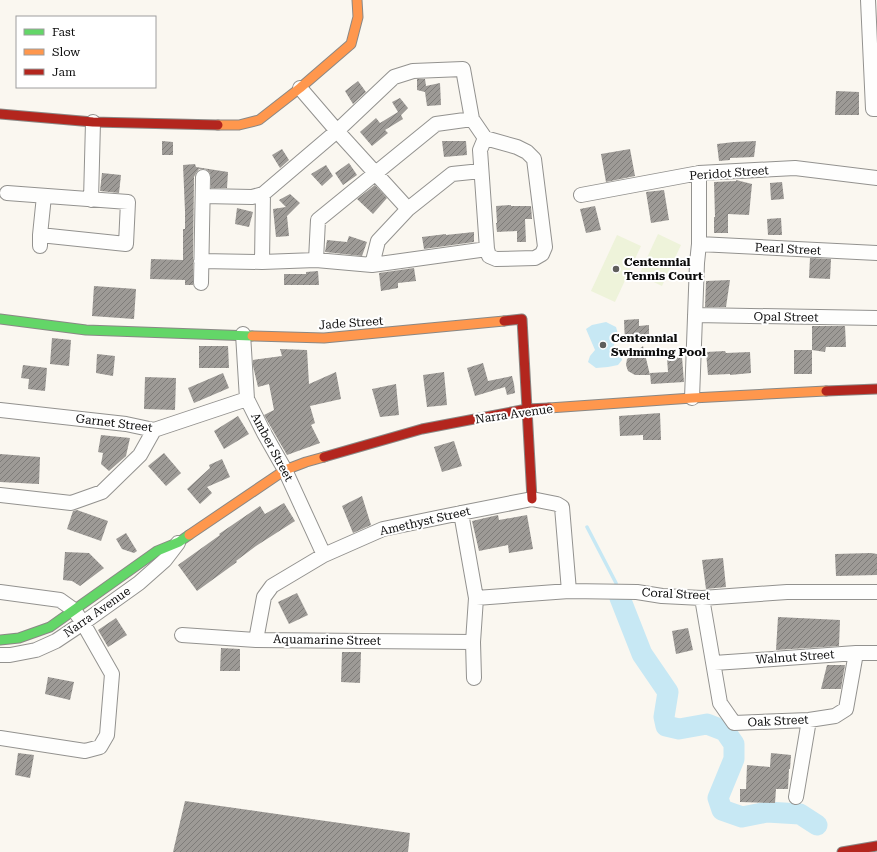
<svg xmlns="http://www.w3.org/2000/svg" width="877" height="852" font-family="'Roboto Serif',serif">
<defs>
<pattern id="building-hatch" width="6" height="6" patternUnits="userSpaceOnUse"><rect width="6" height="6" fill="#9d9a96"/><path d="M-1 1l2-2M0 6l6-6M5 7l2-2" fill="none" stroke="#7e7c79"/></pattern>
</defs>
<rect width="100%" height="100%" fill="#faf7f0"/>
<path fill="#eef3da" d="M658 234 681 245 662 286 639 275Z
M617 235 641 246 615 302 591 291Z"/>
<path fill="#c7e8f4" d="M606 322 616 327 618 334 612 350 619 351 622 360 618 365 608 367 596 368 588 362 590 356 595 350 586 329 592 325Z"/>
<g fill="none" stroke-linecap="round" stroke-linejoin="round">
<path stroke="#c7e8f4" stroke-width="3.5" d="M587 527 616 583
M817 825 818 829"/>
<path stroke="#c7e8f4" stroke-width="21" d="M620 598 642 654 668 692 664 717 666 726 679 729 707 724 725 731 734 744V759L718 798 722 810 742 817 767 812 800 814 817 825"/>
</g>
<path fill="url(#building-hatch)" d="M417 79H425L426 86 440 83 441 105 427 106 425 92 417 90Z
M358 81 366 92 353 104 345 91Z
M836 91 859 92V115H835Z
M400 98 408 108 401 115 403 119 385 130 388 133 372 146 360 132 376 118 380 123 398 112 392 102Z
M162 141 173 142V155H162Z
M442 141H466L467 155 444 157Z
M756 141 754 157 730 158V160L719 161 717 144 734 142Z
M282 149 289 160 280 168 272 155Z
M630 149 635 176 606 182 601 154Z
M349 163 357 175 343 185 335 173Z
M195 164 196 167 228 172 227 188H211V177L210 173 207 170 204 169H199L196 173 194 177 193 260V285H185V280L150 279 151 259 183 260V229H185V211L183 165Z
M326 165 333 176 322 186 311 174Z
M102 173 121 175 119 193 100 191Z
M736 180 752 184 749 215 728 214V233H714V217H715L714 182 736 181Z
M782 182 784 199 771 200 770 183Z
M375 185 387 198 373 214 357 199Z
M664 190 669 220 651 223 646 192Z
M290 194 300 203 287 216 289 236 276 237 273 209 286 207 279 200Z
M511 205V206H531L532 219H525L526 242H517V231L497 232 496 223H497L496 206Z
M595 206 601 230 586 233 580 209Z
M237 208 253 212 249 227 235 224Z
M781 218 782 235H768L767 219Z
M474 232V242L424 249 422 237 446 234V235Z
M349 236 367 242 362 256 325 252 327 240 347 242Z
M810 258 831 259 830 279 809 278Z
M414 268 416 281 398 283V288L381 291 379 273Z
M318 271 319 285H284V274H306V272Z
M730 280 726 307H705L706 281Z
M94 286 136 289 134 319 92 316Z
M639 319V326L649 325V342L625 343 624 320Z
M812 326H845L846 347H826L825 352 812 350Z
M52 338 71 340 69 366 50 364Z
M199 346H228L229 368H199Z
M643 346 650 375H635L628 371 626 365 627 359Z
M280 349 307 350 309 384 336 372 341 399 310 406 315 423 311 425 320 443 287 455 272 429 264 415 274 410 269 384 258 387 253 366V360L282 356Z
M794 350H812V374H794Z
M725 351 726 353 750 352 751 373 730 375V374L708 375 706 352Z
M97 354 115 356 113 376 96 373Z
M682 357 684 382 651 384 650 373 668 372 667 358Z
M483 363 488 381 512 376 514 384 515 393 507 395 505 387 475 396 467 368Z
M23 365 47 368 45 391 28 389 29 379 21 378Z
M444 372 447 405 427 407 423 375Z
M223 373 229 388 194 403 188 388Z
M145 377 176 378 175 410 144 409Z
M396 384 399 415 380 417 372 389Z
M660 413 661 440H643V435L620 436 619 416Z
M238 416 249 434 224 449 214 431Z
M101 435 130 438 126 456 109 471 101 464 103 453 98 452Z
M454 441 462 466 442 472 434 447Z
M164 453 181 473 166 486 148 466Z
M0 454 40 457 39 484 0 482Z
M222 459 230 477 207 487 212 493 200 504 187 489 210 468 209 465Z
M362 496 371 525 353 533 342 506Z
M284 503 295 521 256 546 236 561 237 562 197 591 178 565 220 535 219 534 260 506 265 514Z
M77 510 108 521 101 541 67 529 73 511Z
M498 515 499 520 527 515 533 549 509 553 508 545 479 551 472 521Z
M126 533 137 551 134 553 122 549 116 539Z
M65 552 89 553 104 568 80 586 72 581 63 580Z
M871 553 877 554V575L836 576 835 554Z
M723 558 726 587 706 589 702 560Z
M297 593 308 615 289 624 278 602Z
M778 617 840 620 839 646 776 650Z
M116 618 127 635 108 647 98 630Z
M688 628 693 650 676 654 672 631Z
M221 648 240 649V671H220Z
M342 652H361L360 683 341 682Z
M827 665H845L841 689H821Z
M48 677 74 682 70 700 45 694Z
M18 753 34 755 30 778 15 775Z
M771 753 791 755 790 769H789L788 789H776L775 803 740 802V789H746L747 765 770 767Z
M185 801 410 833 408 852H173Z"/>
<g fill="none" stroke-linecap="round" stroke-linejoin="round">
<defs>
<path id="street" d="M868 0 873 109H877
M300 88 337 131 408 209
M485 138 517 147 527 152 534 159 545 247 542 254 535 258 496 259 489 256 487 249 480 150Z
M7 193 128 202 126 244 40 235
M581 195 699 173 795 168 877 178
M203 196 252 197 263 194 337 131 394 77 413 71 463 69 472 119 485 138
M91 200 93 122
M699 244 877 253
M40 246V235L44 196
M316 260 318 220 436 124 472 119
M201 261 262 262 316 260 372 265 487 249
M262 262 263 194
M372 265 378 241 408 209 452 174 481 171
M201 283 203 177
M695 315 877 318
M243 334 247 399 264 433 285 470 324 555
M692 398 697 263 699 244V173
M0 410 126 424 154 430 247 399
M0 495 71 503 102 492 140 455 154 430
M461 513 476 598 473 642 474 678
M0 592 60 600 74 610 83 623 112 674 107 735 100 747 85 751 0 738
M476 598 569 591 637 592 662 596 702 598 787 592H877
M702 598 720 703 734 723 809 720 835 716 846 709 856 653
M182 635 256 640 473 642
M256 640 264 597 272 586 324 555 383 529 461 513 532 499 557 504 562 507 569 591
M0 655H10L36 650 56 641 83 623 139 583 165 560 178 543
M714 663 773 659 856 653H877
M796 797 809 720"/>
<path id="fast" d="M0 319 86 330 252 336
M0 640 19 638 50 627 157 551 179 542 189 535"/>
<path id="slow" d="M218 125H239L259 120 300 88 351 44 358 17 357 0
M252 336 324 338 504 321
M549 408 692 398 826 391
M189 535 285 470 306 462 324 457"/>
<path id="jam" d="M0 114 93 122 218 125
M504 321 522 319 532 499
M826 391 877 389
M324 457 422 429 527 409 549 408
M842 852 877 846"/>
</defs>
<use href="#street" stroke="#93928f" stroke-width="16"/>
<use href="#fast" stroke="#8a8885" stroke-width="11"/>
<use href="#slow" stroke="#8a8885" stroke-width="11"/>
<use href="#jam" stroke="#8a8885" stroke-width="11"/>
<use href="#street" stroke="#fefefd" stroke-width="14"/>
<use href="#fast" stroke="#63d668" stroke-width="9"/>
<use href="#slow" stroke="#ff974d" stroke-width="9"/>
<use href="#jam" stroke="#b3261e" stroke-width="9"/>
</g>
<g fill="#5f5e5c" stroke="#fff" stroke-width="1.5">
<circle cx="616" cy="269" r="4"/>
<circle cx="603" cy="345" r="4"/>
</g>
<g text-anchor="middle" dominant-baseline="central" stroke-width="4" stroke-linejoin="round" paint-order="stroke">
<g font-size="12" fill="#0c0c0c" stroke="#fff">
<text transform="translate(729 173) rotate(-4)">Peridot Street</text>
<text transform="translate(788 249) rotate(3)">Pearl Street</text>
<text transform="translate(786 317) rotate(1)">Opal Street</text>
<text transform="translate(351 323) rotate(-4)">Jade Street</text>
<text transform="translate(514 414) rotate(-8)">Narra Avenue</text>
<text transform="translate(114 423) rotate(7)">Garnet Street</text>
<text transform="translate(272 447) rotate(62)">Amber Street</text>
<text transform="translate(425 521) rotate(-13)">Amethyst Street</text>
<text transform="translate(676 594) rotate(3)">Coral Street</text>
<text transform="translate(97 612) rotate(-35)">Narra Avenue</text>
<text transform="translate(327 640) rotate(1)">Aquamarine Street</text>
<text transform="translate(795 657) rotate(-4)">Walnut Street</text>
<text transform="translate(778 721) rotate(-3)">Oak Street</text>
</g>
<g font-size="12" font-weight="bold" fill="#0c0c0c" stroke="#fff" text-anchor="start">
<text x="624" y="262">Centennial<tspan x="624" dy="14">Tennis Court</tspan></text>
<text x="611" y="338">Centennial<tspan x="611" dy="14">Swimming Pool</tspan></text>
</g>
</g>
<rect x="16" y="16" width="140" height="72" fill="#ffffff" stroke="#9e9e9e"/>
<rect x="24" y="29" width="20" height="6" fill="#63d668" stroke="#9e9e9e"/>
<text x="52" y="36" font-size="12" fill="#0c0c0c">Fast</text>
<rect x="24" y="49" width="20" height="6" fill="#ff974d" stroke="#9e9e9e"/>
<text x="52" y="56" font-size="12" fill="#0c0c0c">Slow</text>
<rect x="24" y="69" width="20" height="6" fill="#b3261e" stroke="#9e9e9e"/>
<text x="52" y="76" font-size="12" fill="#0c0c0c">Jam</text>
</svg>
